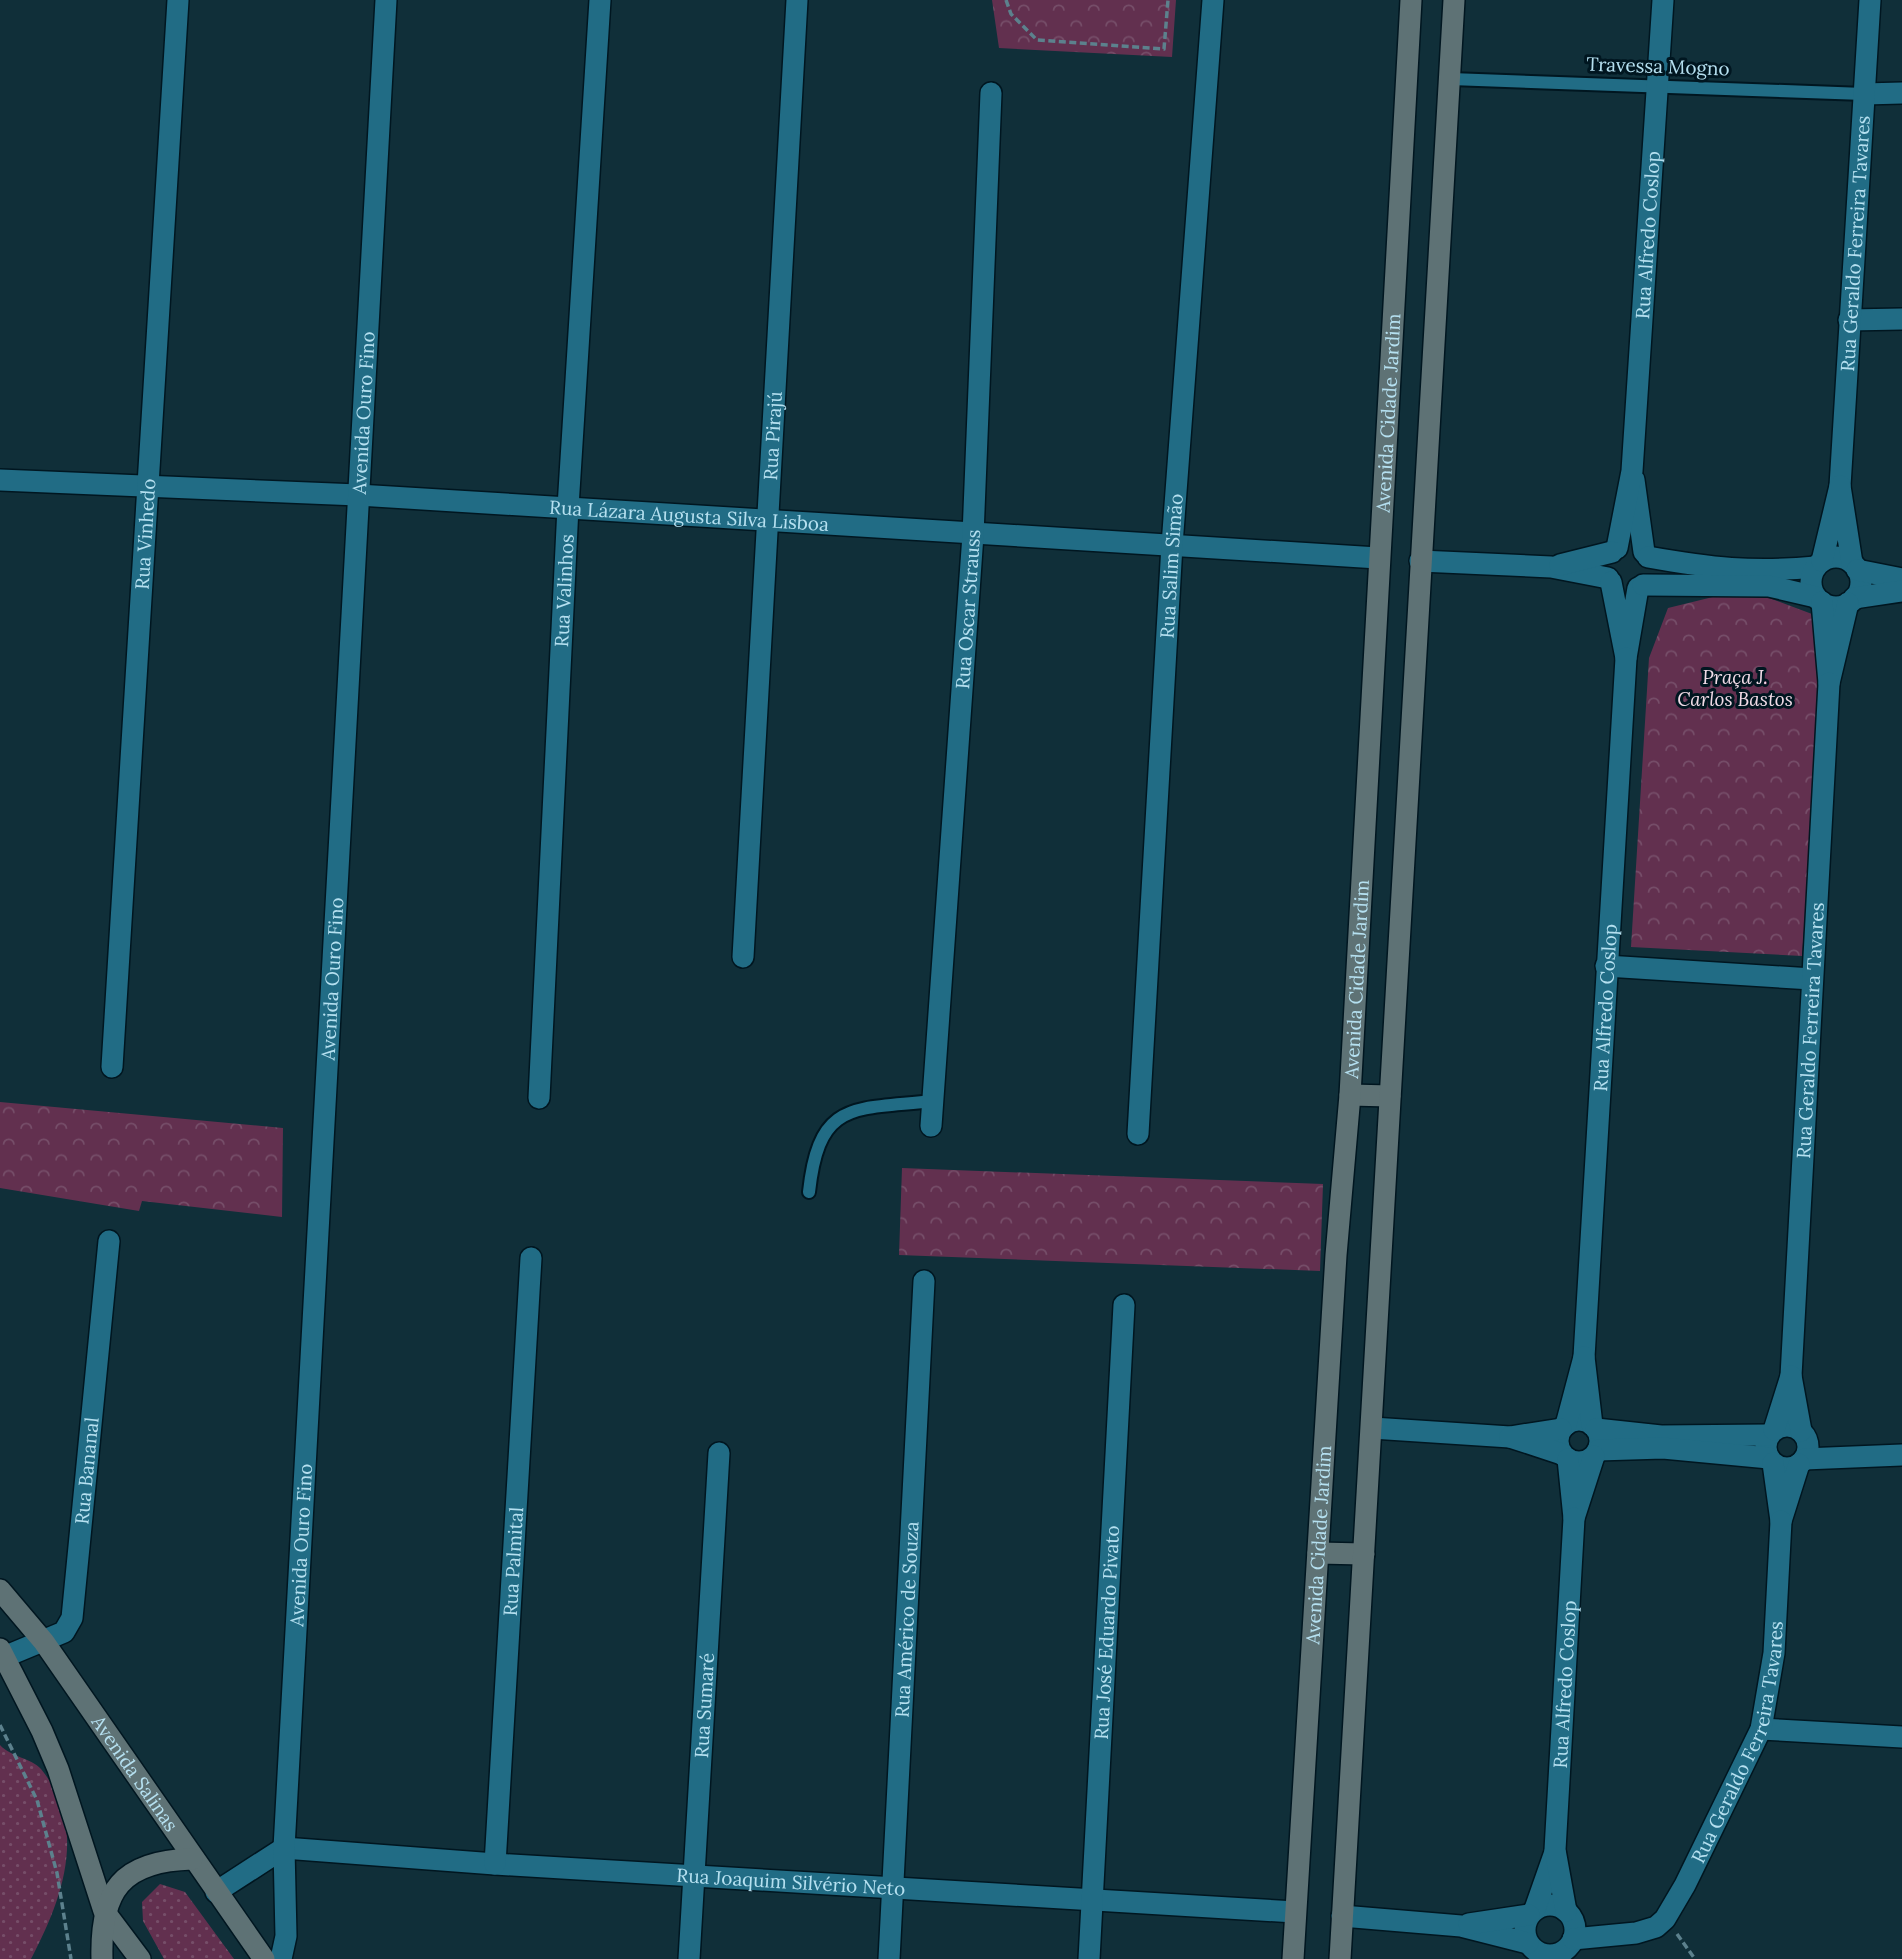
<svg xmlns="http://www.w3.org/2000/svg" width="1902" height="1959" font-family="Lora,serif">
<defs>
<pattern id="grass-dots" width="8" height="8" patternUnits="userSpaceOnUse" patternTransform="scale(1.75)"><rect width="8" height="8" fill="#62304f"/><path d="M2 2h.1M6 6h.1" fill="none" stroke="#764e69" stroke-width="1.8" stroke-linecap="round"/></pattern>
<pattern id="park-crowns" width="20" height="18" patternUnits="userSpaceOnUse" patternTransform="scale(1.75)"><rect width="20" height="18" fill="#62304f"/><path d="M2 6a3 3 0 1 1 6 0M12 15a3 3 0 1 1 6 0" fill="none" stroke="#764e69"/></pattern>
</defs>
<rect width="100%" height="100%" fill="#102f39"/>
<path fill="url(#grass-dots)" d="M0 1745C11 1757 31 1758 41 1769 89 1828 62 1900 31 1959H0Z
M160 1884 185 1892 234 1959H164L143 1921 142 1902Z"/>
<path fill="url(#park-crowns)" d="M992 0H1176L1172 57 999 48Z
M1721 595 1769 598 1820 617 1822 688 1802 956 1631 947 1649 658 1668 608Z
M0 1102 283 1128 282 1217 142 1201 139 1211 0 1188Z
M902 1168 1323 1184 1320 1271 899 1255Z"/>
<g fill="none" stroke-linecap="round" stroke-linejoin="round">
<defs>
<path id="lane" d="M1451 79 1864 94
M809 1192C819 1099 854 1110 933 1101"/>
<g id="street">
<path d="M1864 94 1902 93"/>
<path d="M1849 320 1902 319"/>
<path id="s1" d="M0 480 358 495 1378 558"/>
<path d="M1634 480 1644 552"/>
<path id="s2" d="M1840 486 1870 0"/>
<path id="s3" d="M1617 548 1632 471 1663 0"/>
<path d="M1648 557C1710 568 1752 573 1816 567"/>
<circle cx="1836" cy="582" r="25"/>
<path d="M1420 561 1551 567 1608 578"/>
<path d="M1822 561 1840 486 1852 563"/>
<path d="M1560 565 1612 552"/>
<path d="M1857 570 1902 579"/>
<path d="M1611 582 1626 658 1638 588"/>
<path d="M1643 585 1769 586 1816 597"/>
<path d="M1854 598 1902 591"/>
<path d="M1822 602 1829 683 1848 603"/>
<path id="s4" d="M743 957 797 0"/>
<path d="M1606 966 1812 979"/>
<path id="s5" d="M112 1067 178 0"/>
<path id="s6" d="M539 1098 568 507 600 0"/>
<path id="s7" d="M931 1126 973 535 991 93"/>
<path id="s8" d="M1138 1134 1172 545 1213 0"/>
<path id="s9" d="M1584 1357 1626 658"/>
<path id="s10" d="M1791 1376 1829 683"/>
<circle cx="1579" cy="1441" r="21"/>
<path d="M1566 1425 1584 1357 1592 1425"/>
<circle cx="1787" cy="1447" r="21"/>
<path d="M1372 1428 1510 1437"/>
<path d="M1561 1429 1510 1437 1562 1454"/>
<path d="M1596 1429 1661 1436 1769 1435"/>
<path d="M1774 1430 1791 1376 1801 1431"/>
<path d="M1598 1450 1663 1448 1769 1458"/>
<path d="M1568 1459 1574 1518 1594 1456"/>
<path d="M1804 1459 1902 1455"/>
<path d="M1773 1463 1781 1521 1799 1464"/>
<path id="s11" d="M4 1657 64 1632 72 1618 109 1241"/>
<path d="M1761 1729 1902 1737"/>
<path id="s12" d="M284 1848 495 1864 1295 1912"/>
<path id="s13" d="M495 1864 531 1258"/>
<path d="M216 1892 284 1848"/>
<circle cx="1550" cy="1930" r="25"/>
<path d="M1535 1909 1555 1852"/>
<path id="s14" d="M1566 1911 1555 1850 1574 1518"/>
<path d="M1342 1916 1461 1926 1528 1943"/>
<path d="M1469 1924 1529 1915"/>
<path id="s15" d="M1573 1939 1636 1933 1656 1927 1665 1919 1685 1885 1761 1729 1774 1653 1781 1521"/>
<path id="s16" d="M281 1959 286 1936 284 1848 386 0"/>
<path id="s17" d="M689 1959 719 1453"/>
<path id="s18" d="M889 1959 924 1281"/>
<path id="s19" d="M1089 1959 1124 1305"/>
</g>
<g id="secondary">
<path d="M1350 1095 1390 1096"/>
<path d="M1318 1553 1364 1554"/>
<path id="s20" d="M0 1590 44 1642 264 1959"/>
<path d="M0 1649 42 1731 58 1769 104 1911 140 1959"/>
<path d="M102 1959C100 1890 122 1861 192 1859"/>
<path id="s21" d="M1293 1959 1336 1255 1350 1095 1411 0"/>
<path d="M1340 1959 1454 0"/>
</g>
</defs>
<use href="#lane" stroke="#001620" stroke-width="16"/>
<use href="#street" stroke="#001620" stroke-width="24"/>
<use href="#secondary" stroke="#001620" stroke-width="24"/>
<path stroke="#5c818d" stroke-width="3.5" stroke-dasharray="7 3.5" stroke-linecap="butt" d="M1006 0 1011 14 1037 40 1164 49 1168 0
M0 1725 37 1800 57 1873 71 1959
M1677 1934 1695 1959"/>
<use href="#lane" stroke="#216c85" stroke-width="12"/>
<use href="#street" stroke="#216c85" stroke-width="21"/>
<use href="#secondary" stroke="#5e7275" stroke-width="21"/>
</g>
<g text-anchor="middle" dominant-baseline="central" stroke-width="6" stroke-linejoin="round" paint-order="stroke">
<g font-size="19" fill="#b5e0f0" stroke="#001620">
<text transform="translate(1658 66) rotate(2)">Travessa Mogno</text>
<text stroke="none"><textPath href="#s3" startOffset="315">Rua Alfredo Coslop</textPath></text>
<text stroke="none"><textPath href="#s2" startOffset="243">Rua Geraldo Ferreira Tavares</textPath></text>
<text stroke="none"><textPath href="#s16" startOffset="1549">Avenida Ouro Fino</textPath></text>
<text stroke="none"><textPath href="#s21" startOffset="1549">Avenida Cidade Jardim</textPath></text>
<text stroke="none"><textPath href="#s4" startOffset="522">Rua Pirajú</textPath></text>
<text stroke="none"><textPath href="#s1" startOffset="690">Rua Lázara Augusta Silva Lisboa</textPath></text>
<text stroke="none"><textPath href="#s5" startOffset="534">Rua Vinhedo</textPath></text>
<text stroke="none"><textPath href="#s8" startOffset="569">Rua Salim Simão</textPath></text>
<text stroke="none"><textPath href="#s6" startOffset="508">Rua Valinhos</textPath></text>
<text stroke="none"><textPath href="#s7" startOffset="518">Rua Oscar Strauss</textPath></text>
<text stroke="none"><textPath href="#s16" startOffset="982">Avenida Ouro Fino</textPath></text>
<text stroke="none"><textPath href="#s21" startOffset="982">Avenida Cidade Jardim</textPath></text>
<text stroke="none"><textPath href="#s9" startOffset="350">Rua Alfredo Coslop</textPath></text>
<text stroke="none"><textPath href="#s10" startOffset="346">Rua Geraldo Ferreira Tavares</textPath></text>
<text stroke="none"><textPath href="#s11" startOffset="229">Rua Bananal</textPath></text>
<text stroke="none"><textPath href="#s21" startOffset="415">Avenida Cidade Jardim</textPath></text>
<text stroke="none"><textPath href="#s16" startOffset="415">Avenida Ouro Fino</textPath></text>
<text stroke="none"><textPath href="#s13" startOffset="303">Rua Palmital</textPath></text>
<text stroke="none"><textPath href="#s18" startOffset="340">Rua Américo de Souza</textPath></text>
<text stroke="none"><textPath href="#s19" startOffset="327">Rua José Eduardo Pivato</textPath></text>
<text stroke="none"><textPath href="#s14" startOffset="228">Rua Alfredo Coslop</textPath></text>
<text stroke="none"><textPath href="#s17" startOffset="254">Rua Sumaré</textPath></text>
<text stroke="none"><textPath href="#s15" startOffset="290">Rua Geraldo Ferreira Tavares</textPath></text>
<text stroke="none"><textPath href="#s20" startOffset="228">Avenida Salinas</textPath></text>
<text stroke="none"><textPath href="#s12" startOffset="508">Rua Joaquim Silvério Neto</textPath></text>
</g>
<g font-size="19" font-style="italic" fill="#f1dbe7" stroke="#001620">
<text x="1735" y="677">Praça J.<tspan x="1735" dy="22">Carlos Bastos</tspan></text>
</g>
</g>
</svg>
